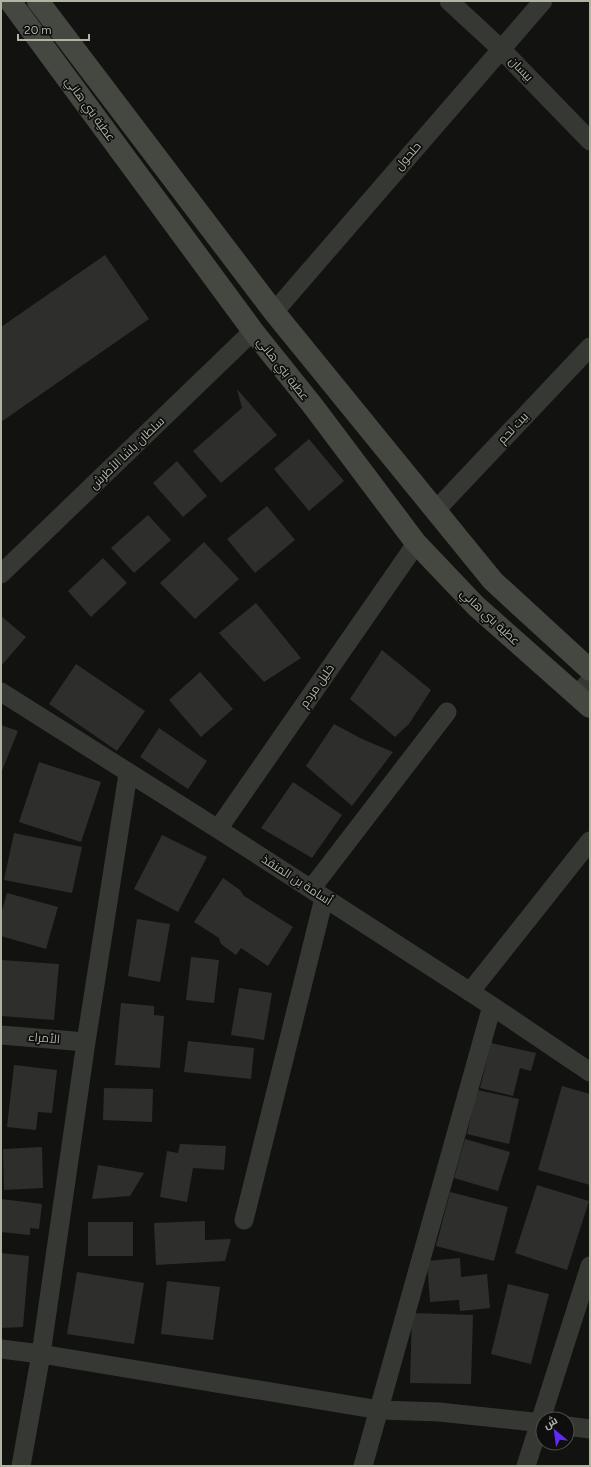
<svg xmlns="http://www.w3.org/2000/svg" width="591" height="1467" font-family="Figtree,Cairo,sans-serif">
<rect width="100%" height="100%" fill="#121311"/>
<path fill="#2e2f2c" d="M105 255 149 319 1 422V327Z
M237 389 277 435 221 483 193 451 242 408Z
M309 439 344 481 309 511 274 469Z
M177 461 207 496 183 517 153 483Z
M267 506 295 540 255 573 227 539Z
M148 515 171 540 134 573 111 548Z
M204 542 239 579 195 619 160 583Z
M103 558 127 583 91 617 68 591Z
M256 603 301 658 264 682 219 633Z
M1 616 26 637 1 666Z
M382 650 431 690 409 724 395 737 350 699Z
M76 664 145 711 117 751 49 704Z
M200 672 233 709 201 737 169 700Z
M334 724 362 739 393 752 352 806 306 766Z
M1 725 18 731 1 773Z
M159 728 207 761 188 789 140 757Z
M39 762 101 782 81 842 19 822Z
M293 782 342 815 312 858 261 828Z
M14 833 82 847 72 893 4 880Z
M162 835 207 857 178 912 134 889Z
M223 878 240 890 244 896 293 927 268 966 241 948 236 955 221 944 219 938 194 922Z
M7 893 58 907 46 949 1 936V914Z
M137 919 170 924 160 982 128 976Z
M191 957 219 960 214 1003 186 1000Z
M1 960 59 964 54 1020 1 1016Z
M239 988 272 993 264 1040 231 1035Z
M121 1003 154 1006V1015L164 1016 160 1068 115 1065Z
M188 1041 254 1048 251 1079 184 1072Z
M491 1043 536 1053 531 1071 520 1068 513 1096 480 1088Z
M14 1065 57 1070 52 1113 38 1112 36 1130 7 1127Z
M562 1086 590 1094V1185L538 1170Z
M104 1088 153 1089 152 1122 103 1120Z
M477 1090 519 1099 509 1144 467 1134Z
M465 1139 510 1152 498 1191 454 1178Z
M180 1144 226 1146 224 1170 193 1168 187 1202 160 1197 167 1151 178 1153Z
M42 1147 43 1188 4 1190 3 1149Z
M98 1165 144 1173 130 1196 92 1199Z
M537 1185 589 1201 567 1270 515 1253Z
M450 1192 508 1207 494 1261 436 1246Z
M1 1199 42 1204 39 1229 30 1228V1235L1 1232Z
M205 1221V1240L231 1239 225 1261 156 1265 154 1223Z
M88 1222H133V1256H88Z
M1 1253 29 1256 23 1327 1 1328Z
M460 1258 461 1277 487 1274 490 1308 460 1311 459 1300 430 1302 427 1261Z
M77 1272 144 1283 134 1344 67 1334Z
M167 1281 220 1287 213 1340 161 1334Z
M508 1284 549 1294 531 1364 491 1354Z
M412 1313 473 1315 471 1384 410 1383Z"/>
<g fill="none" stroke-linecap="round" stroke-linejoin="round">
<path stroke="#363833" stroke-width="19" d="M449 1 501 49 590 141
M274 312 543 1
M436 510 590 347
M1 574 253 331
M1 692 218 829 492 1006 590 1072
M576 696 590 681
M218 829 407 557 416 543
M311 889 447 712
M470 992 590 841
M1 1035 86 1042
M244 1220 324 898
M1 1349 41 1354 380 1410 439 1412 543 1423
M567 1426 590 1429
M21 1466 41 1354 86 1042 128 774
M363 1466 492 1006
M526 1466 590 1266"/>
<path stroke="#454840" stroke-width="22" d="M10 1 253 331 313 406 416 543 476 606 590 707
M38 1 274 312 493 581 590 670"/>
</g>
<g text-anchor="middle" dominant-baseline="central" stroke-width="3.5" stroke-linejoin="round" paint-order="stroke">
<g font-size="12" fill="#afb4a3" stroke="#0d0e0d">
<text transform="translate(521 69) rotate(46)">بيسان</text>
<text transform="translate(90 109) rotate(54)">عطية بني هاني</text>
<text transform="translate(408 156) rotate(-49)">حلحول</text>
<text transform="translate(283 369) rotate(52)">عطية بني هاني</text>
<text transform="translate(513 428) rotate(-47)">بيت لحم</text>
<text transform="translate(127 453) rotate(-44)">سلطان باشا الأطرش</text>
<text transform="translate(490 617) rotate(43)">عطية بني هاني</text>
<text transform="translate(317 686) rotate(-55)">خليل مردم</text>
<text transform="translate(297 880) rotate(33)">أسامة بن المنقذ</text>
<text transform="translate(44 1038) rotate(5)">الأمراء</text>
</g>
</g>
<rect width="591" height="1467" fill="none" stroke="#afb4a3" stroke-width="4"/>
<g transform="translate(555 1431) rotate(331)"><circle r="19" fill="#0d0e0d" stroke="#4e5049"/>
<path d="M0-3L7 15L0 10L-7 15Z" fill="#5f2af3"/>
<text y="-6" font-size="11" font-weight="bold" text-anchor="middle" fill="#afb4a3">ش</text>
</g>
<path d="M18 34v6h71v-6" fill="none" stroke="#afb4a3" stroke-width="2"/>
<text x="24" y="34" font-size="12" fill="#afb4a3" stroke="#0d0e0d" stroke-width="3" paint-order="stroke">20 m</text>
</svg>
